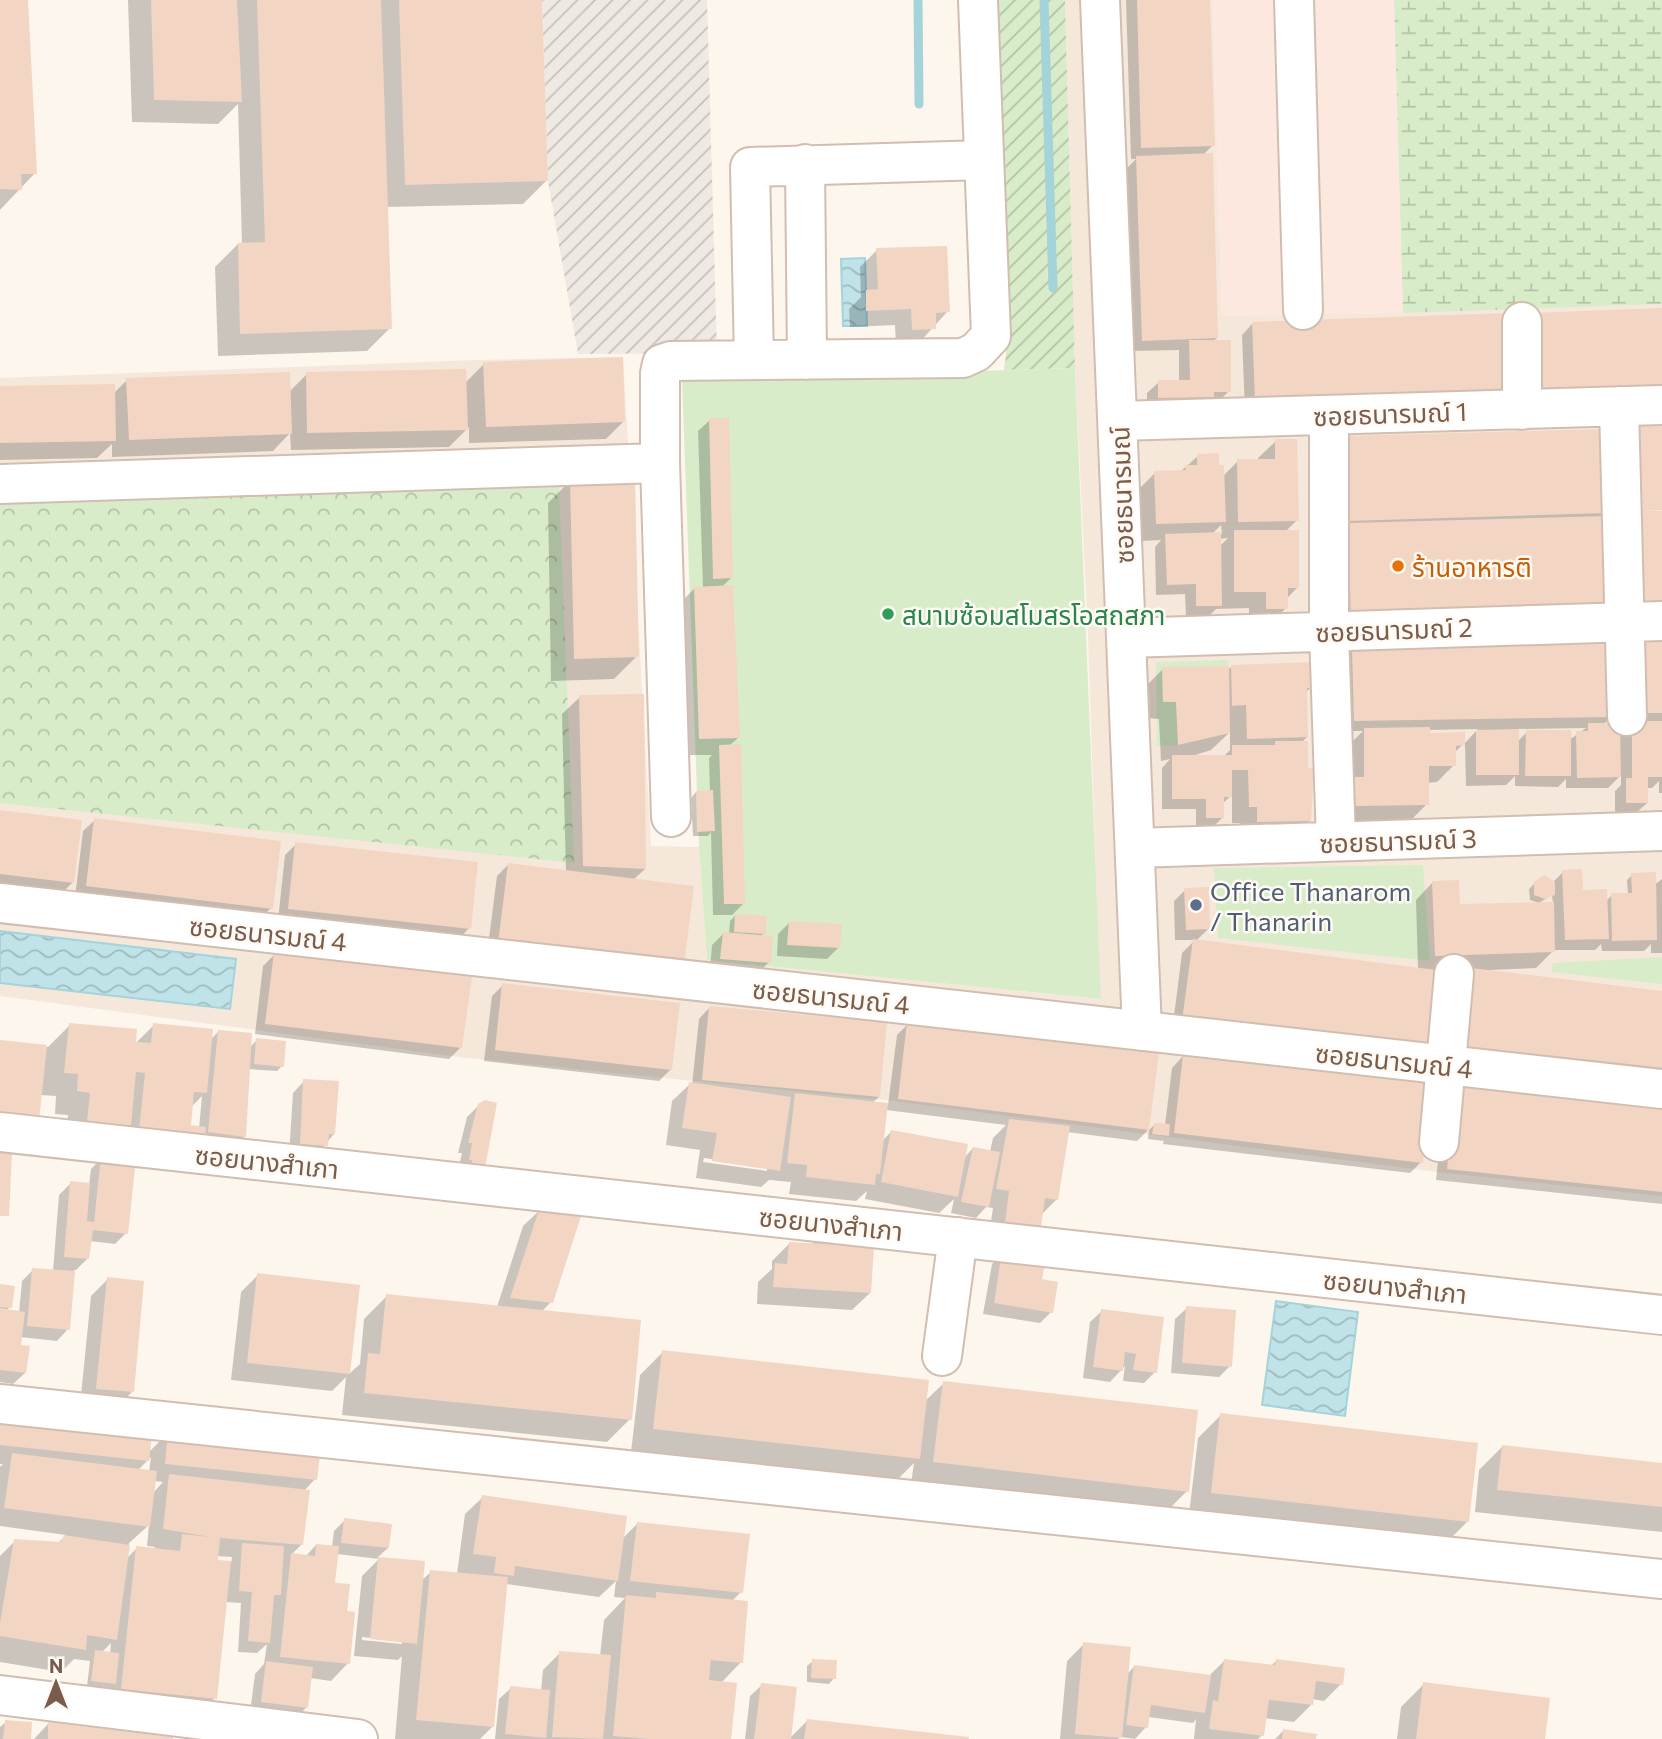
<svg xmlns="http://www.w3.org/2000/svg" width="1662" height="1739" font-family="Commissioner,'Noto Sans Thai',sans-serif">
<defs>
<pattern id="industrial-furrows" width="10" height="10" patternUnits="userSpaceOnUse" patternTransform="scale(1.75)"><rect width="10" height="10" fill="#efe9e4"/><path d="M-1 1l2-2M0 10L10 0M9 11l2-2" fill="none" stroke="#c7c0bb"/></pattern>
<pattern id="forest-crowns" width="20" height="18" patternUnits="userSpaceOnUse" patternTransform="scale(1.75)"><rect width="20" height="18" fill="#d8ecc9"/><path d="M2 6a3 3 0 1 1 6 0M12 15a3 3 0 1 1 6 0" fill="none" stroke="#b4c2a5"/></pattern>
<pattern id="wetland-marsh" width="20" height="14" patternUnits="userSpaceOnUse" patternTransform="scale(1.75)"><rect width="20" height="14" fill="#d8ecc9"/><path d="M1 5h8M5 5V1M11 12h8M15 12V8" fill="none" stroke="#b4c2a5"/></pattern>
<pattern id="garden-furrows" width="10" height="10" patternUnits="userSpaceOnUse" patternTransform="scale(1.75)"><rect width="10" height="10" fill="#d8ecc9"/><path d="M-1 1l2-2M0 10L10 0M9 11l2-2" fill="none" stroke="#b4c2a5"/></pattern>
<pattern id="water-waves" width="16" height="10" patternUnits="userSpaceOnUse" patternTransform="scale(1.75)"><rect width="16" height="10" fill="#bfe3e8"/><path d="M0 5q4-4 8 0t8 0" fill="none" stroke="#a0bbbe"/></pattern>
</defs>
<rect width="100%" height="100%" fill="#fdf6ec"/>
<path fill="#f5e8da" d="M1065 0H1213L1222 316 1662 304V1196L1437 1172 894 1101 467 1058 0 996V378L476 360 623 357 651 846 699 847 707 960 1100 999 1088 636 1075 368Z"/>
<path fill="#fde8e0" d="M1213 0H1394L1403 313 1222 316Z"/>
<path fill="url(#industrial-furrows)" d="M542 0H707L717 353 578 354 548 181Z"/>
<path fill="url(#forest-crowns)" d="M559 487 574 863 0 803V502Z"/>
<path fill="url(#wetland-marsh)" d="M1394 0H1662V304L1403 313Z"/>
<path fill="#d8ecc9" d="M1075 368 1101 999 707 960 699 847 682 380Z
M1228 660 1229 666 1162 668 1163 701 1176 702 1178 745 1157 746 1156 662Z
M1423 865 1430 961 1218 938 1214 868Z
M1662 957V984L1551 972 1553 963Z"/>
<path fill="url(#garden-furrows)" d="M979 0H1065L1075 368 1004 370 1008 337Z"/>
<path fill="url(#water-waves)" stroke="#a5d3da" stroke-width="2" d="M865 258 867 326H843L841 259Z
M0 931 236 959 230 1009 0 983Z
M1276 1301 1358 1312 1345 1416 1262 1405Z"/>
<path fill="#0003" fill-rule="evenodd" d="M0 0H26L35 173 0 210Z
M128 0H540L546 181 523 204 386 207 390 328 367 351 218 356 215 267 238 244H242L238 104 218 124 132 122Z
M1126 0H1208L1213 145 1203 155 1217 338 1212 342 1229 391 1218 402 1147 409V393L1159 382H1179V350L1131 351 1126 169 1136 159H1131Z
M877 250 948 311 917 345 896 346 895 325 850 327 849 309 861 297 860 267Z
M1507 315 1245 412 1242 335 1253 323Z
M484 364 623 422 606 439 469 443V427L449 447 291 450 290 433 273 451 112 457V444L97 458 0 460V387L114 393 127 380 289 392 307 374 465 383Z
M710 420 731 578 722 587 738 738 729 746 744 903 732 915H713L711 832 708 836H693L691 798 696 792H710L709 758 712 755H683L677 606 694 589 703 588 698 431Z
M1276 441 1297 520 1285 532 1298 587 1286 599V608L1269 625H1249V608L1216 609 1209 616 1186 617 1185 594 1156 595 1155 547 1161 540 1140 541 1138 490 1155 473 1180 472 1198 456 1218 467 1223 476 1238 461H1258V458ZM1221 525 1222 534H1212ZM1228 538 1219 547V539Z
M1334 449 1605 513 1600 518 1340 629Z
M571 480 637 656 614 679 551 681 548 503Z
M1662 641V793H1659V781L1652 788H1646L1647 803 1635 814H1615V791L1621 785V775L1608 788H1566V779L1558 787 1515 786V776L1506 785 1466 786 1465 743 1478 729 1428 730V735L1463 744 1454 753V765L1437 782 1427 783V804L1410 821 1338 823 1347 747 1363 731H1343L1342 661 1353 650 1612 716 1603 725 1619 737 1632 723ZM1586 728 1569 740 1527 732 1517 742V729Z
M1231 667 1311 687 1305 693 1307 737 1301 743 1310 820 1292 837 1240 838V823H1232V795L1222 804V818L1211 829H1196V809H1162V768L1170 759 1161 761 1159 719 1146 718V686L1163 669 1227 671ZM1230 732V750L1223 757H1189L1211 750Z
M580 697 645 869 633 880 487 954 497 876 508 865 566 872 562 714Z
M0 812 73 882 61 894 0 886Z
M95 820 271 908 260 919 75 897 83 831Z
M296 844 469 928 458 940 278 920 285 855Z
M1563 872 1582 892 1606 901 1612 895H1628L1627 880 1632 875 1654 885 1662 879V953H1651V944L1644 951H1602L1601 944 1595 950H1554L1536 968 1490 970V972L1662 993 1172 1032 1182 953 1195 940H1175L1174 901 1185 890 1208 929 1195 942 1418 969 1416 900 1433 882 1459 906 1553 903 1552 895 1539 903 1530 900 1529 889 1535 883 1553 882Z
M735 916 764 933 760 937 769 962 758 973 710 970 712 945 723 934H729L730 921Z
M789 923 839 947 827 959 777 956 778 934Z
M275 954 460 1048 449 1059 255 1034 263 966Z
M503 985 671 1069 659 1081 484 1061 492 996Z
M710 1007 879 1097 872 1103 888 1105 897 1035 908 1024 1148 1130 1137 1141 1067 1132 1057 1199 1041 1215 987 1248 993 1208 986 1207 976 1218 951 1213 954 1199 939 1213 865 1199 867 1191 856 1201 789 1194 791 1182 769 1180 761 1187 696 1178 700 1150 666 1145 672 1101 690 1084 692 1085 699 1019ZM886 1110 1006 1125 993 1138 990 1152 973 1148 964 1158 891 1132 882 1141ZM704 1158 767 1167V1171L703 1162Z
M70 1025 134 1045 154 1025 211 1039 218 1032 250 1047 257 1040 282 1066 277 1071 248 1069 244 1137 233 1148 65 1144 68 1115 55 1114 56 1096 40 1095 0 1042 48 1047ZM202 1096 199 1128 189 1127 191 1107Z
M1183 1056 1421 1162 1410 1173 1163 1144 1164 1141 1148 1139 1149 1130 1154 1125H1165L1172 1068Z
M304 1081 334 1134 315 1156 289 1155 293 1093Z
M1445 1099 1662 1110V1204L1436 1180Z
M479 1105 483 1173 458 1170 462 1153H458L467 1117Z
M102 1158 126 1233 115 1244 90 1241 88 1258 76 1270H74L68 1329 57 1341 20 1337 25 1373 13 1384 0 1382V1286L10 1307 6 1311 19 1313 22 1281 33 1270 53 1271 59 1195 71 1183 89 1185 91 1169Z
M541 1209 551 1302 542 1311 630 1419 607 1442 342 1415 346 1377 332 1391 231 1380 241 1292 258 1275 359 1286 349 1374 360 1364 364 1319 387 1296 497 1307 523 1226Z
M827 1229 842 1247 870 1293 852 1310 757 1304 758 1282 772 1269V1261L789 1244 811 1245Z
M1003 1253 1040 1280 1051 1312 1040 1323 983 1314 992 1264Z
M108 1279 132 1392 115 1409 80 1405 91 1296Z
M1187 1308 1230 1366 1219 1377 1171 1373 1175 1319Z
M1102 1311 1155 1372 1144 1383 1123 1381 1125 1366 1110 1382 1083 1378 1090 1322Z
M663 1352 924 1402 944 1383 1187 1491 1164 1514 911 1484 914 1463 895 1482 631 1452 640 1375Z
M0 1412 148 1453 169 1432 315 1479 304 1491 302 1544 291 1555 306 1556 316 1545 332 1547 334 1531 345 1520 388 1548 377 1558 423 1563 421 1581 431 1572 457 1574 465 1514 483 1497 622 1539 637 1524 741 1592 732 1601 741 1662 721 1683 730 1739H495L499 1699 511 1688 541 1691 543 1670 560 1653 600 1656 604 1620 625 1598 614 1597 616 1581 599 1597 506 1584 493 1726 480 1739H395L402 1656 398 1660 354 1656 362 1576 379 1559 337 1554 333 1585 345 1613 348 1663 331 1681 310 1678 307 1707 295 1718 250 1713 255 1674 264 1664 267 1644 257 1653 238 1652 241 1603 225 1602 215 1698 198 1715 104 1706 106 1688 87 1686 90 1661 74 1659 61 1672 0 1662V1556L15 1541 57 1544 66 1535 0 1526V1467L3 1464H0ZM151 1457 149 1472 138 1470ZM154 1481 163 1482 153 1493ZM149 1525 147 1546 155 1547 154 1550 137 1548 127 1558 129 1543ZM216 1556 232 1557 231 1563 216 1562ZM362 1637 402 1641V1644L362 1640ZM111 1643 110 1654 101 1653Z
M1221 1415 1468 1521 1445 1544 1189 1515 1198 1438Z
M1502 1447 1662 1464V1532L1475 1512 1479 1470Z
M1084 1644 1126 1675 1134 1667 1208 1677 1224 1661 1271 1666 1276 1661 1341 1684 1324 1701 1312 1699 1311 1705 1294 1722 1264 1718 1262 1735 1258 1739H1194L1196 1719 1193 1723 1148 1717 1146 1727 1135 1739 1121 1737 1118 1739H1060L1067 1661Z
M813 1661 834 1678 829 1684 807 1682V1666Z
M1424 1684 1543 1739H1397L1401 1707Z
M762 1685 789 1739H745L750 1696Z
M807 1721 970 1739H789Z
M6 1722 29 1739H0V1727Z
M48 1724 173 1739H34Z
M1283 1731 1314 1739H1275Z"/>
<g fill="none" stroke-linecap="round" stroke-linejoin="round">
<path stroke="#a5d3da" stroke-width="9" d="M918 0 919 104
M1044 0 1053 288"/>
</g>
<path fill="#f3d5c3" d="M0 0H28L37 174H21L22 190 0 189Z
M151 0H237L242 102 154 100Z
M257 0H381L392 329 240 334 238 243 265 242Z
M399 0H542L548 181 405 185Z
M1137 0H1210L1215 146 1141 148Z
M1213 153 1218 338 1142 341 1136 156Z
M947 246 950 312 936 313V329L912 330 911 309 866 311V290L878 289 876 248Z
M1662 308V388L1533 392 1530 313Z
M1508 313 1511 393 1255 401 1252 322Z
M1189 340H1231V392H1214V397L1158 398V380H1190Z
M623 357 625 422 486 427 483 362Z
M466 369 468 430 307 433 306 372Z
M290 372 292 434 129 440 126 378Z
M115 384 116 441 0 443V386Z
M709 418H729L733 578 713 579Z
M1662 425V510H1644L1662 511V607L1632 608 1627 426Z
M1604 429 1607 513 1347 521 1345 436Z
M1275 439H1297L1299 521 1238 522 1237 459H1275Z
M1219 453V465H1224L1226 522 1156 524 1154 471 1186 470 1185 465H1197V454Z
M635 477 639 657 574 659 570 479Z
M1607 516 1609 611 1351 619 1348 523Z
M1234 530H1299V588H1288V609H1266V592H1234Z
M1221 532 1222 606H1196V584L1167 585 1165 534Z
M733 585 740 738 699 739 694 587Z
M1637 640H1662V713H1638Z
M1612 644 1613 717 1354 721 1352 648Z
M1312 662 1313 688H1307L1308 737 1247 739 1246 705 1232 706 1231 665Z
M1229 666 1230 733 1178 745 1176 702H1163L1162 667Z
M644 694 646 869 583 866 579 695Z
M1632 721H1662V777H1648V803H1626V778H1632Z
M1588 723H1620L1621 777 1577 778 1576 731H1588Z
M1430 727V733L1465 732V745L1456 746V766H1429V805L1355 806V777H1364V728Z
M1519 729V775H1476V730Z
M1526 730H1571V776H1525Z
M1275 741H1308V768H1314L1311 821 1257 822V807H1249L1248 770H1232V797H1224V818H1206V799H1172V755H1232V745H1275Z
M741 744 745 904H724L719 745Z
M713 790 715 831 697 832 696 791Z
M0 810 82 820 74 883 0 874Z
M94 818 281 841 273 909 86 886Z
M295 842 478 862 471 929 288 909Z
M508 863 694 886 684 966 498 943Z
M1582 869 1583 890 1607 889 1609 939 1565 940 1562 870Z
M1656 872 1657 940 1612 941 1611 893H1632L1631 873Z
M1544 875 1555 882V895L1545 899 1534 895V882Z
M1459 880 1460 904 1554 902 1555 952 1435 956 1432 881Z
M1209 887 1210 929 1186 930 1184 888Z
M735 914 767 916 766 934 734 932Z
M789 921 842 924 840 948 787 945Z
M723 932 773 936 771 963 720 959Z
M1193 939 1444 971 1434 1052 1182 1021Z
M274 953 472 977 462 1048 265 1024Z
M1463 967 1662 991V1080L1454 1053Z
M502 983 680 1003 672 1070 495 1050Z
M709 1006 887 1022 880 1097 702 1080Z
M907 1022 1159 1053 1149 1130 898 1099Z
M69 1023 137 1029 136 1042 151 1043 153 1023 213 1029 207 1093 194 1092 191 1125 206 1127 205 1137 139 1130 145 1073 136 1072 131 1126 87 1122 90 1093 77 1091 78 1074 64 1073Z
M218 1030 252 1033 246 1137 208 1132Z
M256 1038 286 1041 284 1067 254 1064Z
M0 1040 47 1045 39 1121 0 1117Z
M1183 1055 1432 1084 1423 1163 1174 1133Z
M303 1079 339 1081 335 1134H329L328 1146 300 1144Z
M689 1082 791 1097 780 1171 712 1161 717 1133 682 1128Z
M1456 1086 1662 1108V1192L1447 1169Z
M795 1093 888 1103 880 1174H876L875 1185 806 1177 807 1165 787 1163Z
M485 1100 497 1103 484 1174 470 1171 472 1160H469L472 1143H468L478 1104Z
M1009 1119 1070 1126 1058 1200 1045 1198 1040 1234 1004 1231 1009 1191 996 1189Z
M1154 1123 1170 1124 1169 1136 1152 1134Z
M891 1130 968 1144 958 1197 881 1182Z
M973 1147 1000 1152 989 1207 961 1202Z
M0 1152H12L9 1216H0Z
M101 1156 136 1159 128 1234 93 1230 89 1259 64 1257 70 1181 90 1183 87 1221 94 1222Z
M540 1207 583 1210 553 1303 510 1298Z
M826 1228 845 1229 844 1245 874 1247 871 1293 773 1287 775 1263 787 1264 789 1242 825 1244Z
M1002 1251 1046 1258 1042 1279 1058 1282 1053 1313 994 1303Z
M32 1268 75 1271 70 1330 27 1326Z
M257 1273 360 1285 350 1374 247 1363Z
M107 1277 144 1281 134 1392 96 1389Z
M0 1284 15 1286 12 1308 0 1307Z
M386 1294 641 1320 632 1420 364 1393 368 1353 380 1354Z
M1186 1306 1236 1310 1232 1367 1182 1363Z
M0 1308 25 1312 21 1345 30 1346 26 1373 0 1370Z
M1101 1309 1164 1317 1157 1373 1133 1370 1136 1354 1125 1352 1123 1371 1093 1367Z
M662 1350 929 1380 920 1459 653 1429Z
M943 1381 1198 1410 1189 1492 933 1462Z
M0 1410 153 1427 149 1461 0 1445Z
M1220 1413 1478 1443 1469 1522 1211 1493Z
M168 1430 321 1447 317 1480 165 1464Z
M1502 1445 1662 1463V1507L1497 1490Z
M12 1453 157 1471 150 1527 4 1508Z
M169 1474 310 1490 303 1545 220 1538 218 1560 231 1561 217 1699 121 1689 136 1546 180 1551 182 1534 210 1537 163 1529Z
M482 1495 627 1516 618 1581 515 1566 514 1576 494 1573 496 1557 473 1554Z
M344 1518 392 1524 389 1548 341 1543Z
M637 1522 750 1534 743 1593 630 1581Z
M64 1535 130 1545 117 1640 87 1635 86 1650 0 1636V1623L14 1539 61 1542Z
M242 1543 284 1546 281 1595H274L270 1643 248 1641 252 1592 239 1591Z
M316 1544 339 1546 335 1583 350 1584 347 1611 355 1612 350 1664 280 1657 291 1553 315 1556Z
M378 1557 425 1561 417 1644 370 1639Z
M430 1570 508 1577 494 1727 416 1720Z
M656 1592 748 1601 743 1663 711 1660 709 1680 737 1683 731 1739H649L613 1736 626 1595 656 1598Z
M1083 1642 1131 1647 1122 1738 1075 1734Z
M95 1650 119 1653 116 1684 91 1681Z
M559 1651 611 1655 603 1739 552 1737Z
M812 1659 837 1660 836 1679 811 1678Z
M1224 1659 1275 1665 1276 1659 1345 1668 1343 1685 1316 1681 1313 1705 1269 1700 1264 1736 1209 1729 1213 1700 1218 1701Z
M266 1661 313 1667 308 1708 261 1702Z
M1134 1665 1211 1675 1205 1713 1151 1705 1148 1728 1126 1725Z
M1423 1682 1550 1698 1545 1739H1416Z
M761 1683 797 1687 791 1739H754Z
M510 1686 550 1690 546 1738 505 1734Z
M807 1719 969 1737V1739H804Z
M5 1720 32 1722 31 1739H3Z
M48 1722 173 1737V1739H48Z
M1283 1729 1317 1734 1316 1739H1282Z"/>
<g fill="none" stroke-linecap="round" stroke-linejoin="round">
<defs>
<path id="minor" d="M1100 0 1142 1031
M1294 0 1303 310
M805 164 807 360
M1522 322V410
M754 360 750 167 984 160
M1619 406 1627 716
M1329 415V631L1336 841
M1118 421 1662 405
M660 463V373L662 364 671 361 963 358 976 352 991 336 978 0
M0 484 660 463 671 817
M1126 638 1662 621
M1135 848 1662 831
M0 903 1662 1089
M0 1132 1662 1315
M1439 1142 1454 974
M942 1356 958 1237
M0 1404 1662 1579
M0 1695 358 1739"/>
</defs>
<use href="#minor" stroke="#d1beb0" stroke-width="42"/>
<use href="#minor" stroke="#fff" stroke-width="38"/>
</g>
<circle fill="#e8710a" stroke="#fffaf3" stroke-width="2.5" cx="1398" cy="566" r="7"/>
<circle fill="#2e9e5b" stroke="#fffaf3" stroke-width="2.5" cx="888" cy="614" r="7"/>
<circle fill="#5c6f8a" stroke="#fffaf3" stroke-width="2.5" cx="1196" cy="905" r="7"/>
<g text-anchor="middle" dominant-baseline="central" stroke-width="5" stroke-linejoin="round" paint-order="stroke">
<g font-size="26" fill="#7a5c4d" stroke="#fffaf3">
<text transform="translate(1390 413) rotate(-2)">ซอยธนารมณ์ 1</text>
<text transform="translate(1121 495) rotate(-92)">ซอยธนารมณ์</text>
<text transform="translate(1394 629) rotate(-2)">ซอยธนารมณ์ 2</text>
<text transform="translate(1398 840) rotate(-2)">ซอยธนารมณ์ 3</text>
<text transform="translate(268 933) rotate(6)">ซอยธนารมณ์ 4</text>
<text transform="translate(831 996) rotate(6)">ซอยธนารมณ์ 4</text>
<text transform="translate(1394 1060) rotate(6)">ซอยธนารมณ์ 4</text>
<text transform="translate(267 1161) rotate(6)">ซอยนางสำเภา</text>
<text transform="translate(831 1223) rotate(6)">ซอยนางสำเภา</text>
<text transform="translate(1395 1286) rotate(6)">ซอยนางสำเภา</text>
</g>
<g font-size="26" fill="#c56008" stroke="#fffaf3" text-anchor="start">
<text x="1412" y="566">ร้านอาหารติ</text>
</g>
<g font-size="26" fill="#27864d" stroke="#fffaf3" text-anchor="start">
<text x="902" y="614">สนามซ้อมสโมสรโอสถสภา</text>
</g>
<g font-size="26" fill="#4e5e75" stroke="#fffaf3" text-anchor="start">
<text x="1210" y="890">Office Thanarom<tspan x="1210" dy="30">/ Thanarin</tspan></text>
</g>
</g>
<g transform="translate(56 1683)" stroke="#fffaf3" stroke-width="5" paint-order="stroke">
<path d="M0-5L12 26L0 18L-12 26Z" fill="#7a5c4d"/>
<text y="-10" font-size="19" font-weight="bold" text-anchor="middle" fill="#7a5c4d">N</text>
</g>
</svg>
